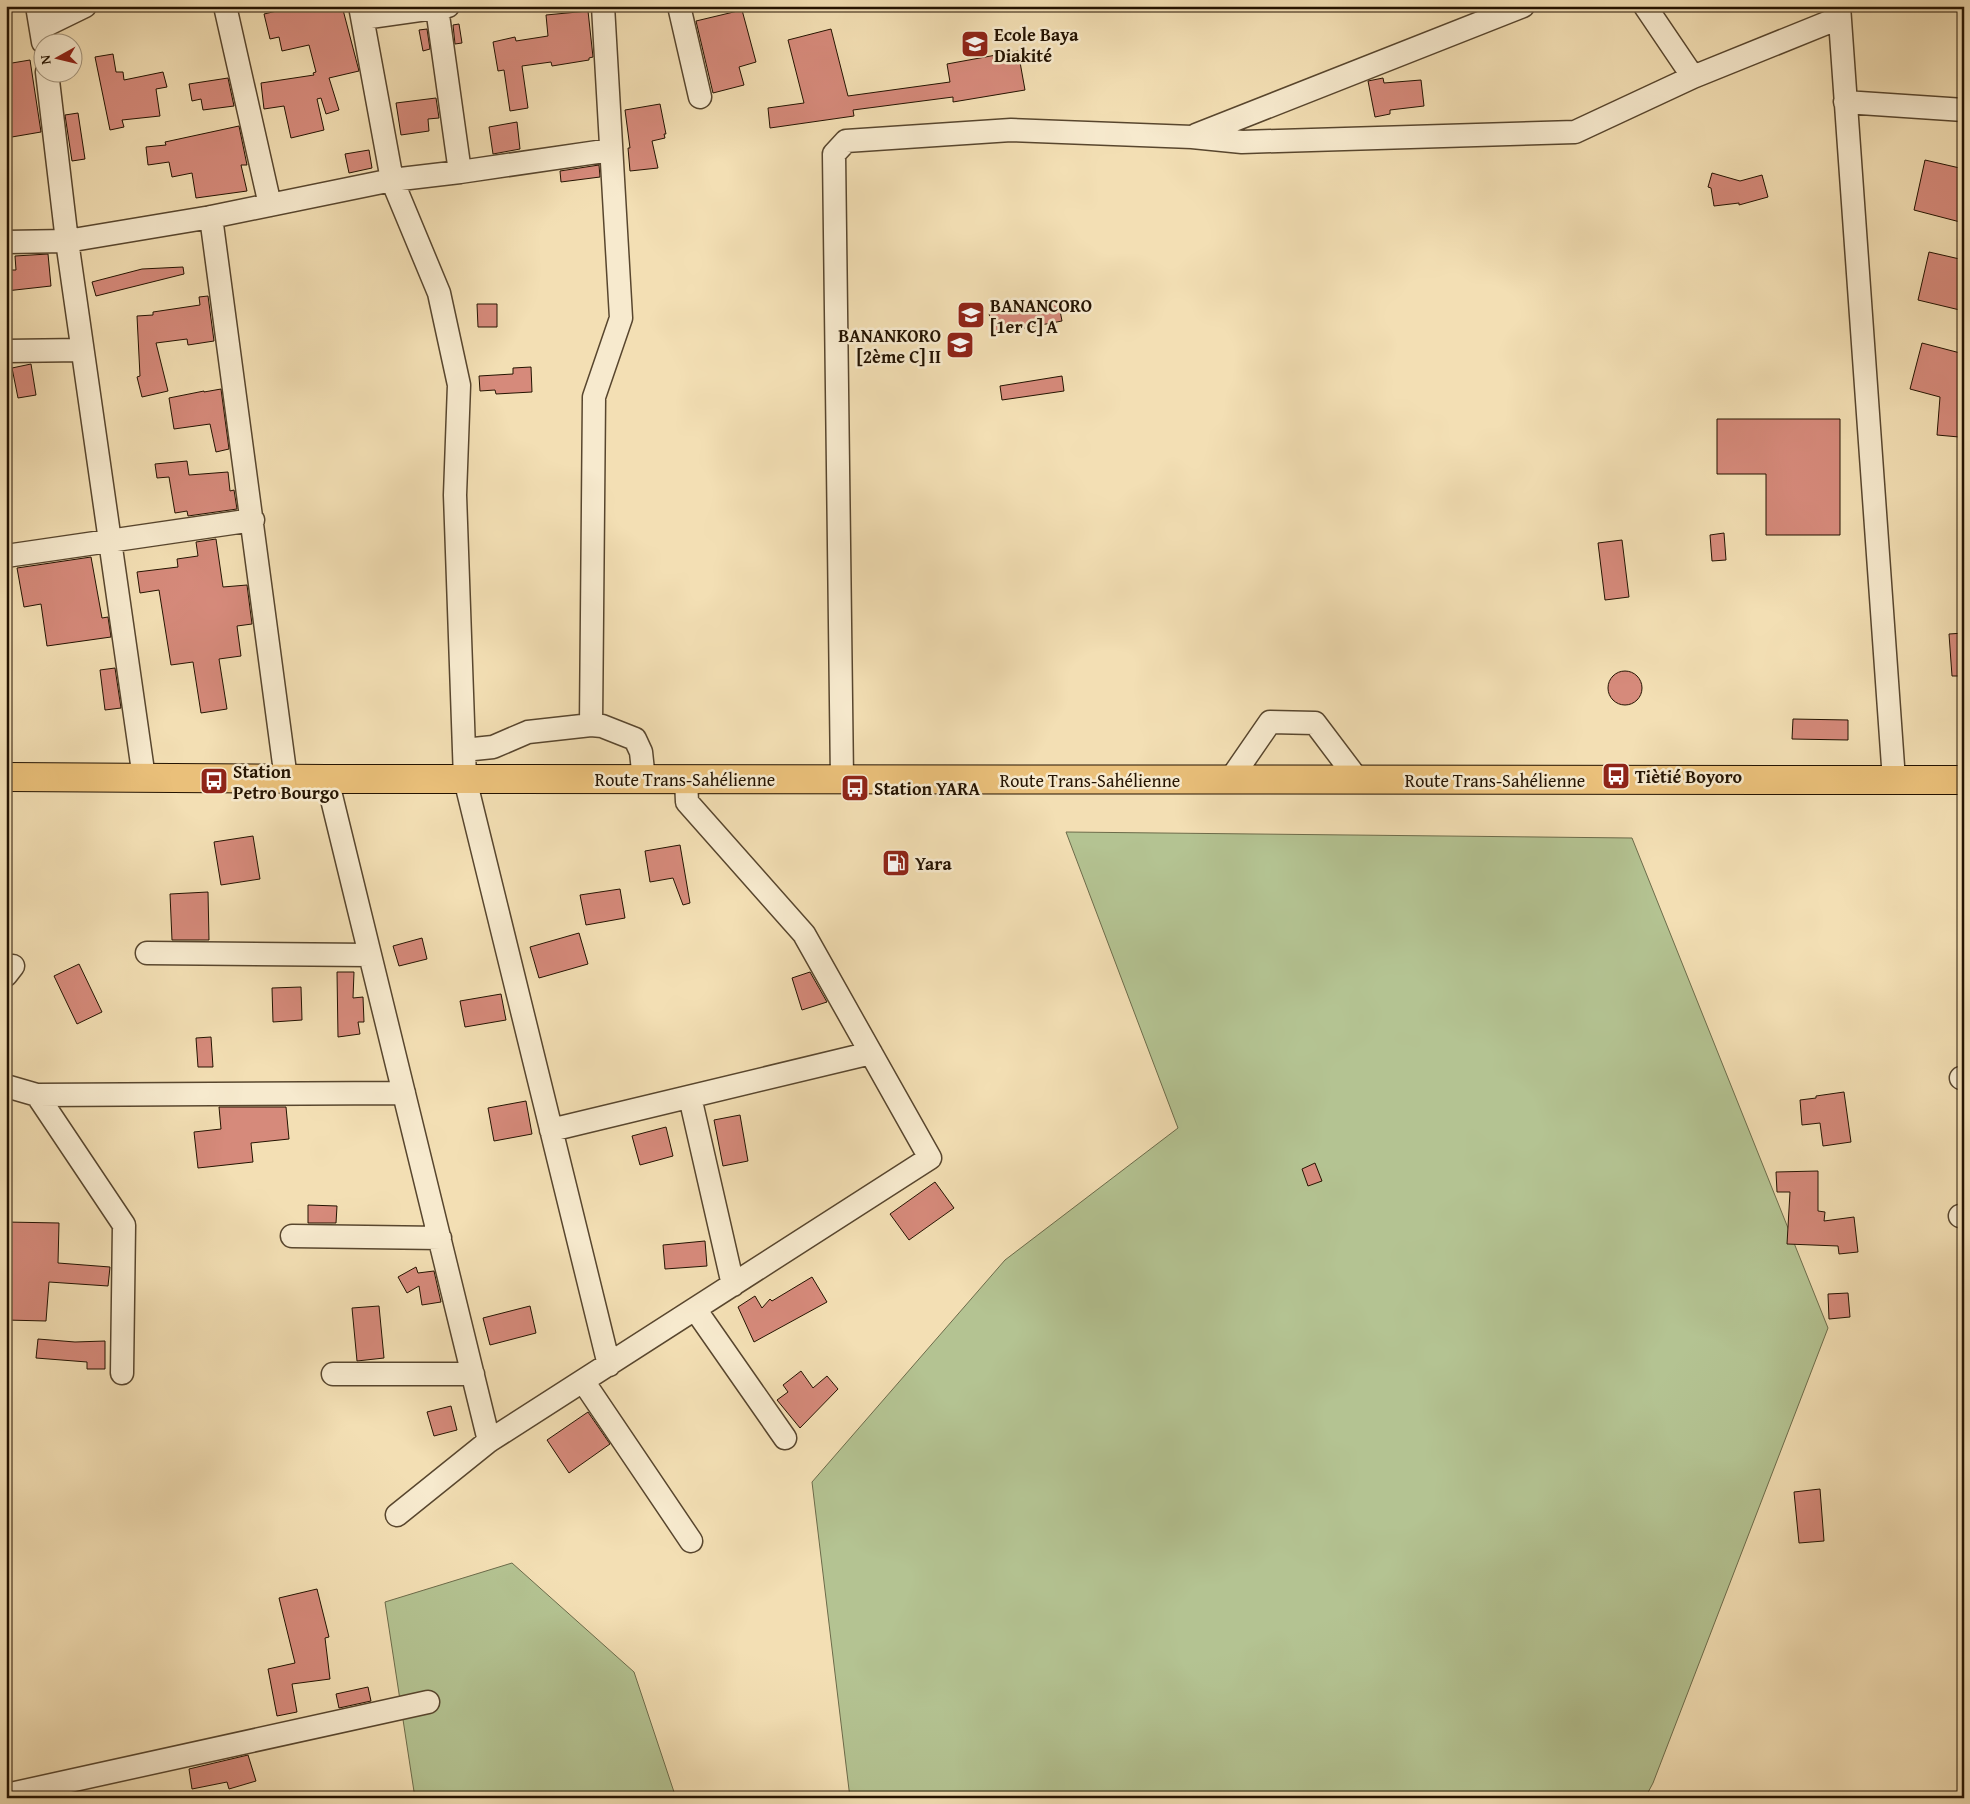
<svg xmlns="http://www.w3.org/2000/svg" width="1970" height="1804" font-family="'Gentium Book Plus',serif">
<rect width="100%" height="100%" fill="#f3dfb4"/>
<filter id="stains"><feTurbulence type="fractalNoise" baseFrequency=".004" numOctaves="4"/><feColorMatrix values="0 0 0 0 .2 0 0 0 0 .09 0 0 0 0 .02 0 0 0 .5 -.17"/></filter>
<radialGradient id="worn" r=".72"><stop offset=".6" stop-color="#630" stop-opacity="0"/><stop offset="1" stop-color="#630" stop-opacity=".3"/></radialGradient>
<path fill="#b4c392" stroke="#6c6b4a" d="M1066 832 1632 838 1828 1328 1653 1783 1645 1798H850L812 1482 1005 1260 1178 1128Z
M512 1563 634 1672 676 1798H415L385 1602Z"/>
<path fill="#d68a7b" stroke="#241301" d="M298 6H342L359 71 329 78 339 110 326 114 321 98 317 99 324 130 291 138 284 106 264 109 261 83 314 75 313 73 316 72 309 45 282 51 279 37 270 39 264 14Z
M742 10 756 62 739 67 744 85 713 93 696 21Z
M588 11 593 57 589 58V60L552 66 551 62 522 66 528 108 510 111 504 70 498 71 493 42 515 37 516 41 548 36 546 15Z
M459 24 462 43 455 44 453 25Z
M427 29 430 49 423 51 419 30Z
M831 29 848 96 950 82 947 64 1018 51 1025 90 953 102V97L853 110 854 116 770 128 768 108 804 103 788 40Z
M113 54 116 72H123L124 80 163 72 167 87 156 89 160 116 122 120 124 127 110 130 95 57Z
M30 60 41 132 6 138V64Z
M228 78 234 106 203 110 201 99 192 101 189 84Z
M1383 78 1384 83 1421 80 1424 106 1390 110V114L1375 117 1368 81Z
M436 98 439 118 428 119 429 131 401 135 396 103Z
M660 104 666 134H664L665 138 652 141 658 168 630 171 628 148H630L625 110Z
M78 113 85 159 72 161 65 115Z
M517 122 520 149 493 154 489 127Z
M239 126 247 165H241L247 191 196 198 192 173 172 177 169 162 148 165 146 147 166 145 165 142Z
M369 150 372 168 349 173 345 154Z
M1925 160 1964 169V223L1914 210Z
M599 165 600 177 561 182 560 171Z
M1712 173 1740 181 1762 175 1768 197 1739 205V203L1714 206 1711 188 1708 187Z
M1929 252 1964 260V311L1918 300Z
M48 254 51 286 6 291V270H16L15 256Z
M183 267 184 274 96 296 92 282 142 269Z
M208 296 214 341 188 345 187 339 156 343 168 391 142 397 137 377 140 376 137 316 153 315V312L200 305 199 297Z
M1058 300 1062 321 993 334 989 313Z
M477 304H497V327H478Z
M1922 343 1964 354V403H1962L1959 437 1937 435 1940 397 1910 389Z
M31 364 36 395 18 398 12 368Z
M531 367 532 392 496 394 495 390 480 391 479 376 513 374V368Z
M1062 376 1064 391 1002 400 1000 386Z
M221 389 229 449 216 452 210 424 174 429 169 398 204 391V392Z
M1717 419H1840V535H1766V474H1717Z
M187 461 189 475 228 472 230 491 234 490 237 509 188 516 187 511 175 513 169 477 157 478 155 464Z
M1724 533 1726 560 1712 561 1710 535Z
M216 539 223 587 247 585 252 624 237 626 241 656 219 659 227 709 201 713 193 662 171 665 159 590 140 593 137 572 178 567 177 559 198 556 196 542Z
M1622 540 1629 597 1605 600 1598 543Z
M91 557 102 618 108 617 111 637 47 646 41 604 24 607 17 568Z
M1964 633V676H1952L1949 634Z
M115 668 121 708 105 710 100 670Z
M1608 688a17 17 0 1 1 34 0a17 17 0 1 1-34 0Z
M1793 719 1848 720V740L1792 739Z
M253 836 260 879 221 885 214 842Z
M680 845 690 903 683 905 673 878 650 882 645 851Z
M620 889 625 918 586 925 580 895Z
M208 892 209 940H172L170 894Z
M579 933 588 964 539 978 530 947Z
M422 938 427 959 399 966 393 946Z
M79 964 102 1012 77 1024 54 976Z
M337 972H354L353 998 363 997 364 1022H358L360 1034 338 1037Z
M810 972 827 1002 802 1010 792 978Z
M301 987 302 1020 273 1022 272 988Z
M501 994 506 1020 465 1027 460 1001Z
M211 1037 213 1067H198L196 1038Z
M1844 1092 1851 1142 1823 1146 1820 1123 1802 1125 1800 1100 1816 1098V1096Z
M526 1101 532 1134 494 1141 488 1108Z
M219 1107H286L289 1139 251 1143 253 1162 198 1168 194 1132 221 1129Z
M740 1115 748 1161 723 1166 714 1120Z
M666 1127 673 1156 640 1165 632 1136Z
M1315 1163 1322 1181 1308 1186 1302 1169Z
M1818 1171V1211L1825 1212 1824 1221 1854 1217 1858 1252 1839 1254 1838 1246 1787 1244 1790 1192H1777L1776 1172Z
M935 1182 954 1208 909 1240 890 1214Z
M308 1205 337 1206 336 1223H308Z
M6 1222 59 1223 58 1263 110 1267 108 1286 49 1282 46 1321 6 1320Z
M705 1241 707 1266 665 1269 663 1245Z
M416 1267 418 1273 434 1271 441 1302 422 1305 419 1286 407 1293 398 1277Z
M812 1277 827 1302 754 1342 738 1307 755 1296 762 1308 770 1299 772 1301Z
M1848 1293 1850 1317 1829 1319 1828 1294Z
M379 1306 384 1358 357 1361 352 1308Z
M530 1306 536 1333 490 1345 483 1318Z
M38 1339 75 1342 105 1341V1369H87V1362L36 1358Z
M801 1371 813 1388 827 1376 838 1389 800 1428 777 1400 788 1392 783 1385Z
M451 1406 457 1430 434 1436 427 1412Z
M588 1412 610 1444 569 1473 547 1440Z
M1820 1489 1824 1541 1799 1543 1794 1492Z
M317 1589 329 1637 325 1638 330 1679 292 1684 297 1712 277 1716 268 1669 295 1663 279 1598Z
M368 1687 371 1701 339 1708 336 1694Z
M248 1755 256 1781 229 1789 227 1782 192 1789 189 1769Z"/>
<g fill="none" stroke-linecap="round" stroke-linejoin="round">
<defs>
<path id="minor" d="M37 6 43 42
M225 6 270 205
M360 6 392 180 439 293 459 385 455 495 465 779 609 1365
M603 6 621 318 594 397 591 725 602 726 635 739 641 752 644 780
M679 6 700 97
M1645 6 1693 77
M1839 6 1894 780
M437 8 460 172
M363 18 448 6
M42 27 85 6
M47 72 67 241 144 778
M1845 102 1964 110
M1196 135 1523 6
M211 217 286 779
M6 242 67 241 211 217 392 180 460 172 611 150
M6 351 82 350
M6 556 253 520
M464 750 493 747 528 732 591 725
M327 779 489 1441
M842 779 834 154 846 141 1011 130 1192 137 1242 142 1575 132 1693 77 1839 18
M1230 780 1270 722 1315 723 1358 780
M147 953 370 955
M6 975 13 966
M1961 1078H1964
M6 1086 37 1095 124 1225 122 1373
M37 1095 404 1093
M690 1097 733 1285
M551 1130 871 1053
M1960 1216H1964
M292 1236 440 1238
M695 1309 785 1438
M333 1374H473
M583 1381 691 1541
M397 1515 489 1441 930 1158 804 934 687 802 686 779
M6 1795 428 1702"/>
<path id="highway" d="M6 777 327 779 1964 780"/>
</defs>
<use href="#minor" stroke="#58462e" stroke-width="25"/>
<use href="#highway" stroke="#241301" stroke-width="30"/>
<use href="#minor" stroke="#f7eace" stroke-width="22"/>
<use href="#highway" stroke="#eac07a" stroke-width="28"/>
</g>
<defs>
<symbol id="school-square" viewBox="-11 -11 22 22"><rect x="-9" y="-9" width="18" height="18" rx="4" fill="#8f2418" stroke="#f7eace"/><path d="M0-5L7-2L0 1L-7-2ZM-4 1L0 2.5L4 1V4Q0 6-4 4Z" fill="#fff"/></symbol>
<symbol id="bus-square" viewBox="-11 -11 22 22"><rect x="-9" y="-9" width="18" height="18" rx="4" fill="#8f2418" stroke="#f7eace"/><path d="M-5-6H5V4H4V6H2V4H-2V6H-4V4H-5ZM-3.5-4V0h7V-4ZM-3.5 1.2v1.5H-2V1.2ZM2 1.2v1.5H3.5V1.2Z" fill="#fff"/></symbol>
<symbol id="fuel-square" viewBox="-11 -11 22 22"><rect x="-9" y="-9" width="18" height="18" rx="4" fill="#8f2418" stroke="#f7eace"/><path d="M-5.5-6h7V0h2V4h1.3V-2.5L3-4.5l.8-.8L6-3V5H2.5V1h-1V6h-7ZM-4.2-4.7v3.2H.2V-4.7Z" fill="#fff"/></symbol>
</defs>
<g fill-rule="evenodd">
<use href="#school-square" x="959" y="28" width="32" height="32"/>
<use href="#school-square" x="955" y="299" width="32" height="32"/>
<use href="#school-square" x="944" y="329" width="32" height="32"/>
<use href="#bus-square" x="1600" y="760" width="32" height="32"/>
<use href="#bus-square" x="198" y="765" width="32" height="32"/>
<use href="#bus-square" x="839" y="772" width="32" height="32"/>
<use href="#fuel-square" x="880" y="847" width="32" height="32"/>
</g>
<g text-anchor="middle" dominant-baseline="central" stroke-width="5" stroke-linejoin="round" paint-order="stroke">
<g font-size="18" font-weight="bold" fill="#241301" stroke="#f7eace" text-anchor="start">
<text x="994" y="34">Ecole Baya<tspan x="994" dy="21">Diakité</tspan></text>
<text x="990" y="305">BANANCORO<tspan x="990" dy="21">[1er C] A</tspan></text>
<text x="941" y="335" text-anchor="end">BANANKORO<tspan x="941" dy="21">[2ème C] II</tspan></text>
<text x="233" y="771">Station<tspan x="233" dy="21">Petro Bourgo</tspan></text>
<text x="1635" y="776">Tiètié Boyoro</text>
<text x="874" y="788">Station YARA</text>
<text x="915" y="863">Yara</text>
</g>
<g font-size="18" fill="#241301" stroke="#f7eace">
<text x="685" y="779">Route Trans-Sahélienne</text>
<text x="1090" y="780">Route Trans-Sahélienne</text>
<text x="1495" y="780">Route Trans-Sahélienne</text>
</g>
</g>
<rect width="1970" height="1804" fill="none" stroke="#f3dfb4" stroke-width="25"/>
<rect x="8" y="8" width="1955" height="1789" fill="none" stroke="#241301" stroke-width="2.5"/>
<rect x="12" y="12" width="1945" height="1779" fill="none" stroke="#241301"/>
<g transform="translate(58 58) rotate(262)"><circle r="24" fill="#f7eace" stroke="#a3947c"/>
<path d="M0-4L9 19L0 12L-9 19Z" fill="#8f2418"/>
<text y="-8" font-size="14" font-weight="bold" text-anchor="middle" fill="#241301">N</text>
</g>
<rect width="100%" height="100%" filter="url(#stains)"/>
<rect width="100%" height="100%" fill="url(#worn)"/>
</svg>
